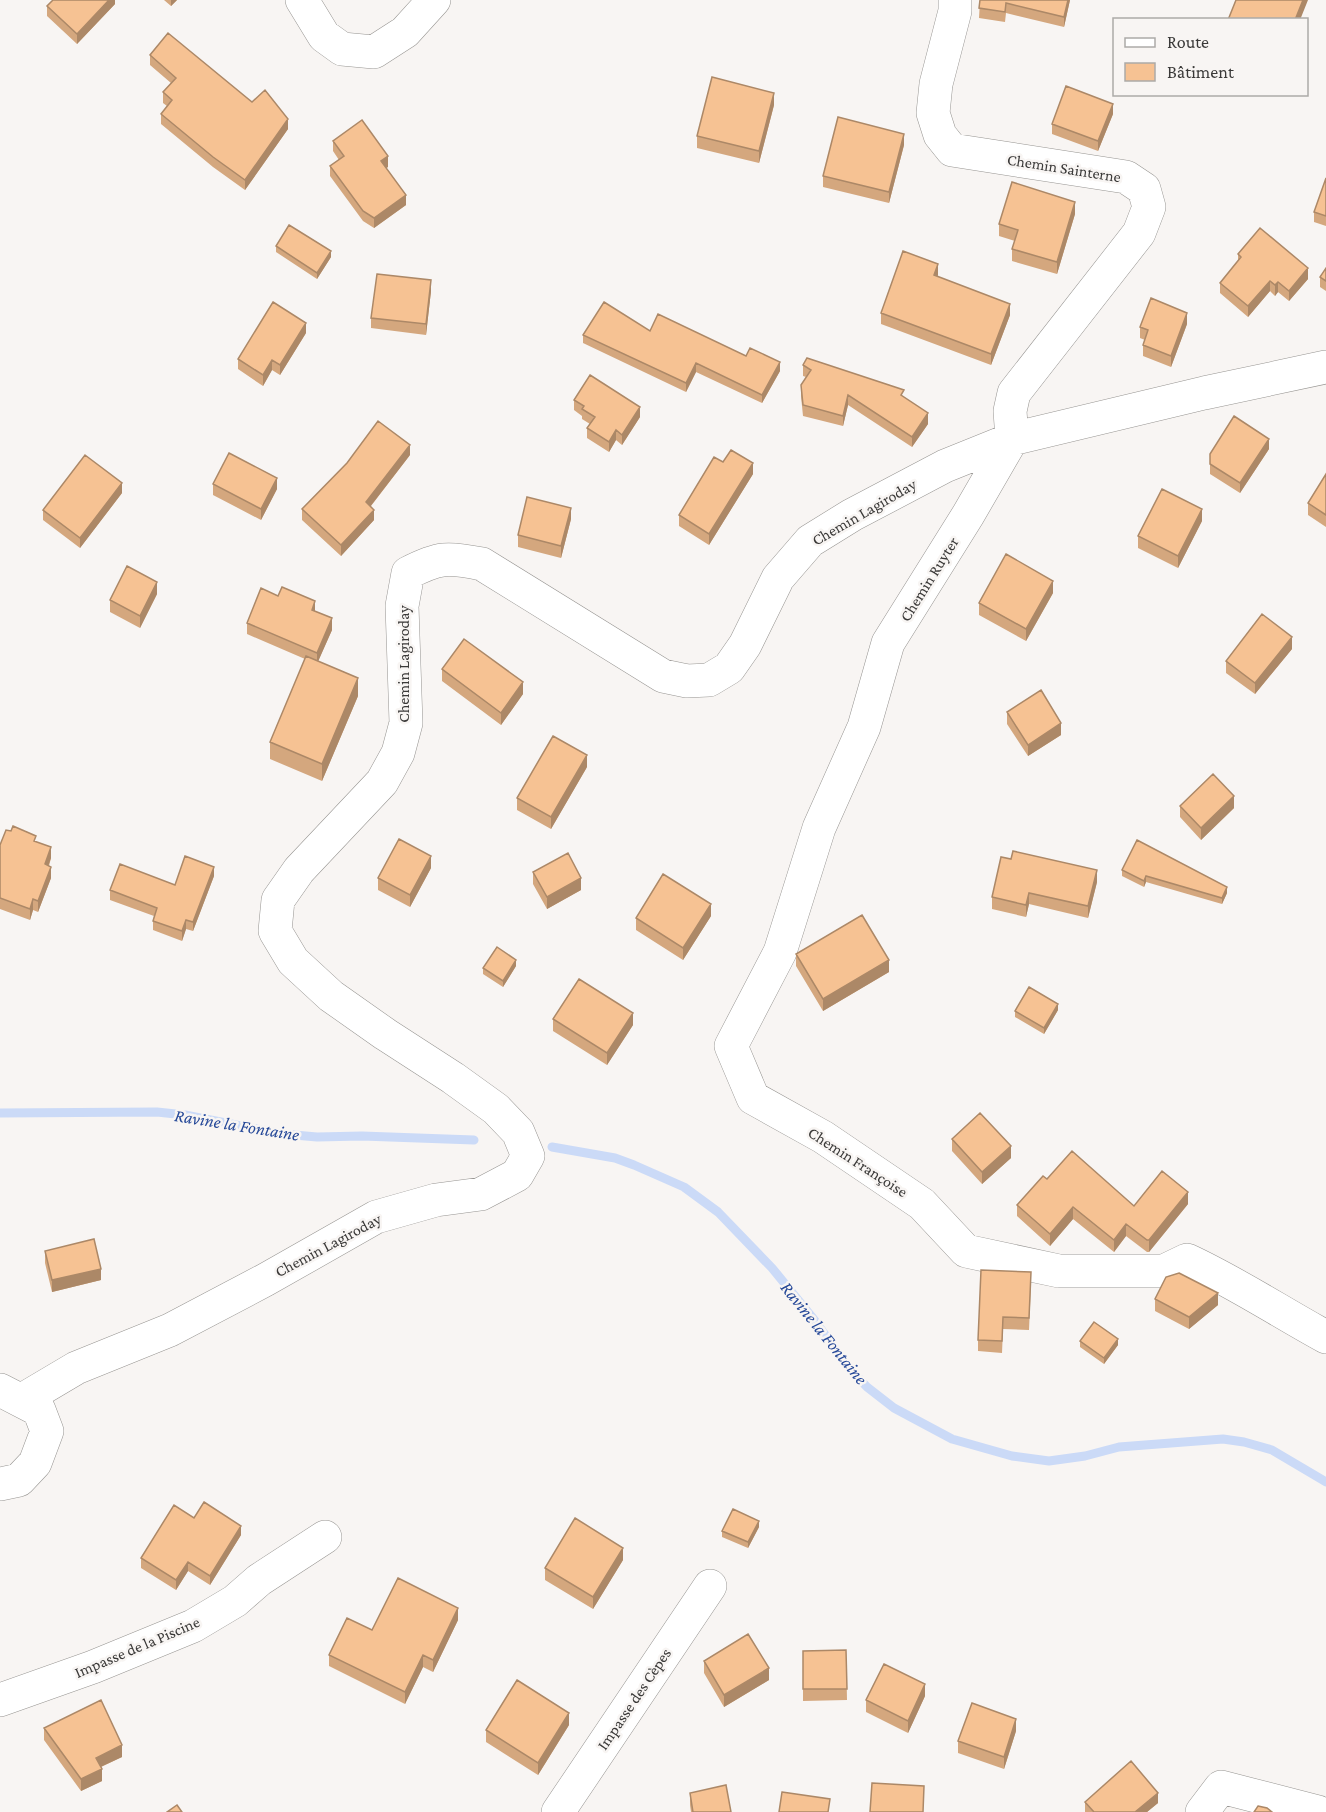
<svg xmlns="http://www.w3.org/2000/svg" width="1326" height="1812" font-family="'Crimson Pro',serif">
<rect width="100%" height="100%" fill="#f8f5f3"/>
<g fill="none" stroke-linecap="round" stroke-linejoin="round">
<path stroke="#cbdaf7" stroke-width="9" d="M0 1113 157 1112 185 1115 283 1134 317 1137 362 1136 474 1140
M552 1147 615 1158 634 1165 684 1187 718 1212 772 1268 812 1317 849 1368 867 1387 894 1408 952 1439 1012 1456 1049 1461 1085 1456 1119 1447 1223 1439 1244 1442 1272 1450 1326 1482"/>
<defs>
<path id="minor" d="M302 0 324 36 342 49 374 52 405 32 434 0
M955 0V11L936 84 933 113 940 135 952 150 1126 177 1144 189 1149 207 1139 233 1014 393 1010 411 1012 439 968 515 888 643 864 727 819 828 780 952 731 1046 753 1098 823 1137 922 1204 966 1251 1059 1271H1164L1187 1260C1235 1282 1280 1312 1326 1337
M0 1390 39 1410 47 1431 35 1463 19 1480 0 1484
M22 1400 76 1368 170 1330 265 1280 376 1217 436 1200 481 1194 517 1175 528 1156 518 1132 496 1109 453 1078 385 1034 331 996 293 961 275 931 278 900 299 870 382 782 398 753 406 723 402 606 408 573C439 557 448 557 482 564L663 676 687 681 709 680 729 668 745 645 778 578 810 541 852 515 945 466 1012 439 1204 393 1326 367
M0 1700 93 1667 193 1626 235 1601 259 1580 325 1537
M558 1812 710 1586
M1202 1812 1221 1787 1318 1812"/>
</defs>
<use href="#minor" stroke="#979592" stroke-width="34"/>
<use href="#minor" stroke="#fff" stroke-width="33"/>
</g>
<path fill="#d4a77e" d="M115 0V4L77 44 47 16V6Z
M164 0H177L171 6Z
M980 0H1070L1064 27 1006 13 1005 22 979 18Z
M150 55 252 102 288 129 245 190 213 167 161 124V114L167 106 163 103V92L171 83 150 65Z
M774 105 759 163 697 148V136Z
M1113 114 1098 151 1052 134V124Z
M333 141 388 167 386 168 406 205 374 228 363 221 330 176V166L339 160 333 151Z
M904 145 889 203 823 187V176Z
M1326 178V226L1314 222V212Z
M1075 214 1057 274 1012 261V249L1015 241 999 236V224Z
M276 246 331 257 317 279 276 252Z
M1238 254 1308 279 1289 301 1278 292 1275 296 1270 291 1248 317 1220 293V283L1238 262Z
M1326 268V291L1320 287V277Z
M938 275 937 277 1010 315 991 365 881 324V313Z
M431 291 426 335 371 328V318Z
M1187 324 1171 367 1143 356V345L1145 340 1140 338V327Z
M650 331 746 356 780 371 762 403 696 372 686 392 583 343V335Z
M306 333 280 375 272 370 263 386 238 369V359Z
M803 365 904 397 928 424 912 447 848 405 843 426 803 416 801 396V385L806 377 803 376Z
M574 400 640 417 622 445 616 440 609 452 587 438V428L590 424 582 419V416L574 410Z
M1269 449 1240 493 1210 474V454Z
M410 455 371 506 374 520 341 556 302 520V509Z
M723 462 753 474 709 545 679 526V515Z
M1326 474V527L1308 515V503Z
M213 484 277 489 261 520 213 495Z
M122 493 80 548 43 520V510Z
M571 519 561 558 518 547V535Z
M1202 521 1178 568 1138 548V536Z
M1053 593 1026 641 979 615V603Z
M157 594 140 628 110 612V600Z
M315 611 332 630 318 661 358 696 322 781 270 759V742L305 659 247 634V623Z
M1292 649 1255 694 1226 673V661Z
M442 669 523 694 501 725 442 681Z
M1007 712 1061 735 1028 756 1007 724Z
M587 767 551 829 517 810V798Z
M1180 806 1234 808 1201 840 1180 817Z
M36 842 51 858 49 866 51 878 38 912 33 910 30 920 0 909V845Z
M431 868 410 907 378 890V878Z
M1122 870 1227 893 1222 904 1146 882 1144 887 1122 876Z
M533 872 581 890 547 909 533 884Z
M214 876 193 931 186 929 182 941 153 930V921L154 916 110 900V890L175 885Z
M1097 882 1088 918 1029 904 1026 917 992 909V897Z
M711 916 683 960 636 930V918Z
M796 954 889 972 823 1011 796 966Z
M516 966 503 987 483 974V968Z
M1058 1010 1044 1034 1015 1017V1011Z
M553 1019 633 1025 607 1065 553 1031Z
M952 1139 1011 1158 982 1184 952 1151Z
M1047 1179 1134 1206 1188 1204 1149 1252H1147L1126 1236 1114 1252 1073 1219 1050 1246 1017 1216V1205Z
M45 1251 101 1280 52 1292 45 1263Z
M1031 1284 1029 1330 1003 1329 1002 1353 978 1351V1340Z
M1155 1299 1218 1305 1189 1329 1155 1311Z
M1080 1341 1118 1345 1104 1364 1080 1347Z
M194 1518 241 1535 210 1585 188 1571 176 1590 141 1568V1558Z
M759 1527 748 1548 722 1537V1531Z
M623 1560 593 1609 545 1580V1568Z
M458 1620 433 1672 423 1667 405 1704 329 1666V1655L372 1630Z
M846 1650 847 1700 803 1701V1651Z
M704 1661 769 1680 724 1707 704 1673Z
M925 1696 908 1733 866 1712V1700Z
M569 1725 538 1775 486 1742V1730Z
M44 1728 122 1757 101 1767 102 1781 81 1791 44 1740Z
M1016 1731 1004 1769 958 1753V1741Z
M690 1793 731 1812H691L690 1805Z
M1085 1802 1158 1803 1147 1812H1085Z"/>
<path fill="#ac8867" d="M109 0H115V4L77 44V34Z
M171 0H177L171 6Z
M1068 0H1070L1064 27V17Z
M1303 0H1308L1300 20H1295Z
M774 93V105L759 163V151Z
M1113 104V114L1098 151V141Z
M288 119V129L245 190V180Z
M904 134V145L889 203V192Z
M388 156V167L381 171V161Z
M406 195V205L374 228V218Z
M1075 202V214L1057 274V262Z
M331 251V257L317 279V273Z
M938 264V275L934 286V275Z
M1308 268V279L1289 301V291Z
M431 280V291L426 335V324Z
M1270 281V291L1248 317V306Z
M1278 282V292L1275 296V285Z
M1010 304V315L991 365V354Z
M1187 313V324L1171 367V356Z
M306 323V333L280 375V365Z
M272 360V370L263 386V375Z
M780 362V371L762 403V395Z
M696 363V372L686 392V383Z
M848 395V405L843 426V416Z
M640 407V417L622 445V435Z
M928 413V424L912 447V437Z
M616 430V440L609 452V442Z
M1269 439V449L1240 493V483Z
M410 445V455L366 512V502Z
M753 463V474L709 545V534Z
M277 478V489L261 520V509Z
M122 483V493L80 548V538Z
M571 508V519L561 558V546Z
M1202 509V521L1178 568V556Z
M374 510V520L341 556V545Z
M1053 581V593L1026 641V629Z
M157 582V594L140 628V616Z
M315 601V612L312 610Z
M332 618V630L317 664V653Z
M1292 637V649L1255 694V683Z
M358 678V696L322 781V764Z
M523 682V694L501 725V713Z
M1061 723V735L1028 756V745Z
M587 755V767L551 829V817Z
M1234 796V808L1201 840V828Z
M51 847V858L45 875V864Z
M431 856V868L410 907V895Z
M51 867V878L38 912V901Z
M214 867V876L193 931V922Z
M1097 870V882L1088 918V906Z
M1146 876V882L1144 887V881Z
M581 878V890L547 909V897Z
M1227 887V893L1222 904V898Z
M1029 893V904L1026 917V905Z
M33 899V910L30 920V909Z
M711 904V916L683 960V948Z
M186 920V929L182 941V931Z
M516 960V966L503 987V981Z
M889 960V972L823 1011V999Z
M1058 1004V1010L1044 1034V1028Z
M633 1013V1025L607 1065V1053Z
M1011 1146V1158L982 1184V1172Z
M1188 1192V1204L1149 1252V1240Z
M1073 1207V1219L1050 1246V1234Z
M1126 1224V1236L1114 1252V1240Z
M101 1269V1280L52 1292V1280Z
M1218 1293V1305L1189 1329V1317Z
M1118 1339V1345L1104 1364V1358Z
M759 1521V1527L748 1548V1542Z
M241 1526V1535L210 1585V1576Z
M623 1548V1560L593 1609V1597Z
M188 1562V1571L176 1590V1580Z
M458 1608V1620L433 1672V1660Z
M423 1655V1667L405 1704V1692Z
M769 1668V1680L724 1707V1695Z
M925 1684V1696L908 1733V1721Z
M569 1713V1725L538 1775V1763Z
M1016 1719V1731L1004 1769V1757Z
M122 1745V1757L96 1769V1758Z
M102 1769V1781L81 1791V1779Z
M1158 1793V1803L1147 1812H1135Z"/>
<path fill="#f6c293" stroke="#ac8867" stroke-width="1.5" d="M53 0H109L77 34 47 6Z
M980 0H1068L1064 17 1006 3 1005 12 979 8Z
M1236 0H1303L1295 20H1228Z
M168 33 252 102 265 90 288 119 245 180 213 157 161 114 172 100 163 92 176 78 150 55Z
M712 77 774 93 759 151 697 136Z
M1066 86 1113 104 1098 141 1052 124Z
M838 117 904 134 889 192 823 176Z
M362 120 388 156 381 161 406 195 374 218 363 211 330 166 344 156 333 141Z
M1326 178V216L1314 212Z
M1012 182 1075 202 1057 262 1012 249 1018 230 999 224Z
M289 225 331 251 317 273 276 246Z
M1260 228 1308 268 1289 291 1278 282 1275 285 1270 281 1248 306 1220 283 1241 257 1238 254Z
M903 251 938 264 934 275 1010 304 991 354 881 313Z
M1326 268V281L1320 277Z
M377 274 431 280 426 324 371 318Z
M1151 298 1187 313 1171 356 1143 345 1148 330 1140 327Z
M273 302 306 323 280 365 272 360 263 375 238 359Z
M604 302 650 331 658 314 746 356 750 348 780 362 762 395 696 363 686 383 583 335Z
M807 358 904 390 901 395 928 413 912 437 848 395 843 416 803 405 801 385 811 370 803 365Z
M590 375 640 407 622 435 616 430 609 442 587 428 595 417 582 409 584 406 574 400Z
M1234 416 1269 439 1240 483 1210 464V454Z
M378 421 410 445 366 502 374 510 341 545 302 509 347 463Z
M731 450 753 463 709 534 679 515 714 457 723 462Z
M229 453 277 478 261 509 213 484Z
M85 455 122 483 80 538 43 510Z
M1326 474V515L1308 503Z
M1162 489 1202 509 1178 556 1138 536Z
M527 497 571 508 561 546 518 535Z
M1006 554 1053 581 1026 629 979 603Z
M127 566 157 582 140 616 110 600Z
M282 587 315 601 312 610 332 618 317 653 247 623 261 588 278 596Z
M1262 614 1292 637 1255 683 1226 661Z
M464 639 523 682 501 713 442 669Z
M306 656 358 678 322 764 270 742Z
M1041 690 1061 723 1028 745 1007 712Z
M553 736 587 755 551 817 517 798Z
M1213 774 1234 796 1201 828 1180 806Z
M13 826 36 836 34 841 51 847 45 864 51 867 38 901 33 899 30 909 0 898V845L6 830 11 831Z
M399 839 431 856 410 895 378 878Z
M1137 840 1227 887 1222 898 1146 876 1144 881 1122 870Z
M1013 851 1097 870 1088 906 1029 893 1026 905 992 897 1001 857 1011 859Z
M568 853 581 878 547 897 533 872Z
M185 856 214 867 193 922 186 920 182 931 153 921 157 908 110 890 120 864 175 885Z
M663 874 711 904 683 948 636 918Z
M862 915 889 960 823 999 796 954Z
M497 947 516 960 503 981 483 968Z
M579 979 633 1013 607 1053 553 1019Z
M1029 987 1058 1004 1044 1028 1015 1011Z
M980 1113 1011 1146 982 1172 952 1139Z
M1072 1151 1134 1206 1162 1171 1188 1192 1149 1240H1147L1126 1224 1114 1240 1073 1207 1050 1234 1017 1205 1043 1176 1047 1179Z
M94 1239 101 1269 52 1280 45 1251Z
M981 1270 1031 1272 1029 1318 1003 1317 1002 1341 978 1340Z
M1179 1273 1218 1293 1189 1317 1155 1299 1166 1277Z
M1094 1322 1118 1339 1104 1358 1080 1341Z
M204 1502 241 1526 210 1576 188 1562 176 1580 141 1558 174 1505 194 1518Z
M733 1509 759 1521 748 1542 722 1531Z
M575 1518 623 1548 593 1597 545 1568Z
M398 1578 458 1608 433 1660 423 1655 405 1692 329 1655 347 1618 372 1630Z
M748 1634 769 1668 724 1695 704 1661Z
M846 1650 847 1689H803V1651Z
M884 1664 925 1684 908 1721 866 1700Z
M517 1680 569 1713 538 1763 486 1730Z
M101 1700 122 1745 96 1758 102 1769 81 1779 44 1728Z
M972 1703 1016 1719 1004 1757 958 1741Z
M1131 1761 1158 1793 1135 1812H1094L1085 1802Z
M872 1783 924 1786 923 1812H870Z
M726 1785 731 1812H693L690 1793Z
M782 1792 830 1799 828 1812H779Z
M177 1805 182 1812H167Z
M1258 1806 1267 1808 1272 1812H1254Z"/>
<g text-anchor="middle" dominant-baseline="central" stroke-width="5" stroke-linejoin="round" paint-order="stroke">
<g font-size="16" fill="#3a3938" stroke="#f8f5f3">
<text transform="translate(1064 168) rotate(9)">Chemin Sainterne</text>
<text transform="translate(864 512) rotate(-30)">Chemin Lagiroday</text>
<text transform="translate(929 579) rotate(-58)">Chemin Ruyter</text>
<text transform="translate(403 664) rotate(-90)">Chemin Lagiroday</text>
<text transform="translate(858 1162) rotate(33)">Chemin Françoise</text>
<text transform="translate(328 1245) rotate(-28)">Chemin Lagiroday</text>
<text transform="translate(137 1647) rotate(-23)">Impasse de la Piscine</text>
<text transform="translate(634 1699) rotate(-56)">Impasse des Cèpes</text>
</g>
<g font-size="18" font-style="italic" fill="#254898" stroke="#f8f5f3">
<text transform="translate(237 1125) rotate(9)">Ravine la Fontaine</text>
<text transform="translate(824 1333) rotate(51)">Ravine la Fontaine</text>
</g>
</g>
<rect x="1113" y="18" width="195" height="78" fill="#f8f5f3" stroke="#acaaa8" stroke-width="1.5"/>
<rect x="1125" y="38" width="30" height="9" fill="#ffffff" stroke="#acaaa8" stroke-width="1.5"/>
<text x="1167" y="48" font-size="18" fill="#3a3938">Route</text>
<rect x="1125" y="63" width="30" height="18" fill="#f6c293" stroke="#acaaa8" stroke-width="1.5"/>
<text x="1167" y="78" font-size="18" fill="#3a3938">Bâtiment</text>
</svg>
